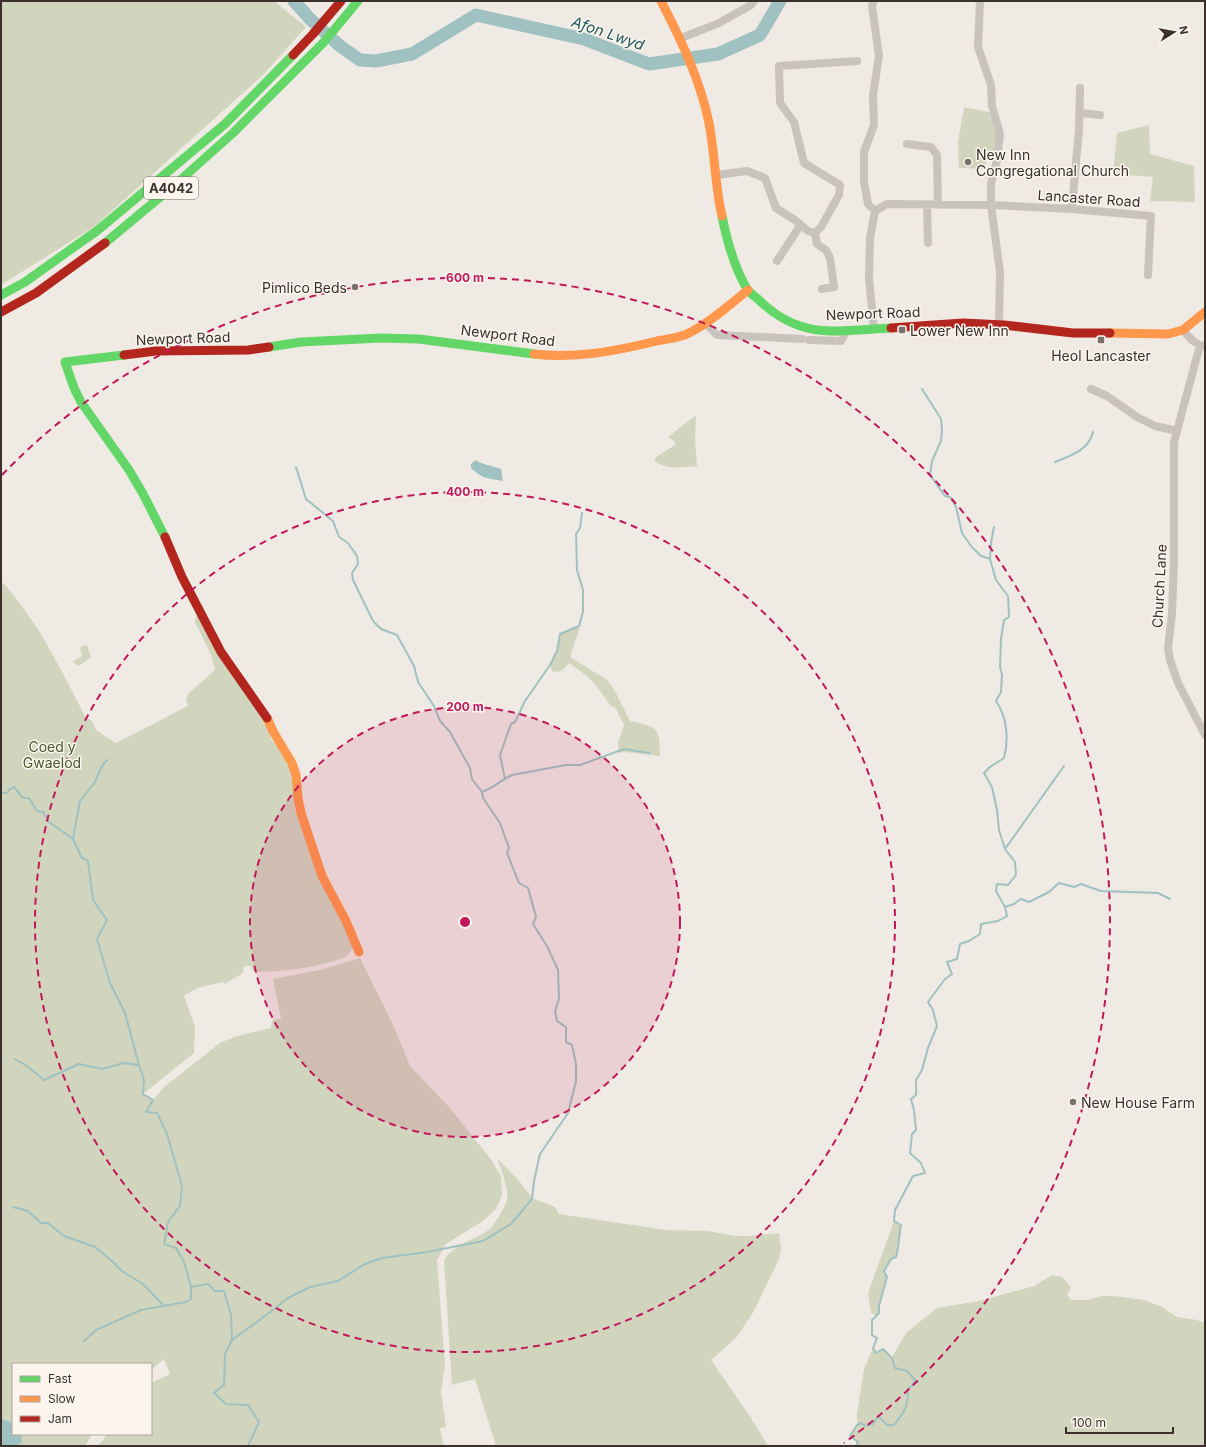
<svg xmlns="http://www.w3.org/2000/svg" width="1206" height="1447" font-family="Inter,sans-serif">
<rect width="100%" height="100%" fill="#f0eae4"/>
<path fill="#d1d5be" d="M1 1H274L306 27 264 74 95 226 1 285Z
M964 107 994 113 1000 134 997 160 987 158 985 169 959 168 958 142Z
M1149 125 1150 154 1194 166 1195 202 1150 201 1153 177 1113 174 1117 133Z
M696 415 695 439 697 466C683 467 666 471 654 460L656 457 675 445 674 441 668 437Z
M1 581C37 619 61 670 85 716L92 721 96 730 116 743 188 706 186 700 188 694 215 670 211 655 195 622 197 613 268 728 272 741 279 746 290 766 294 794 353 945C352 950 350 954 345 957 325 966 274 974 253 971L251 966H244L243 973 225 984 223 982 197 988 184 996 195 1027 194 1053 143 1094 153 1100 164 1087 220 1043 237 1036 271 1028 272 1020 281 1019 273 979 320 970 360 958 395 1029 410 1066 449 1107 490 1158 501 1176 502 1196 496 1209 483 1221 446 1244 437 1260 445 1366 441 1392 446 1427 440 1428 444 1446H98L108 1434H151V1383L170 1374 164 1359 151 1370V1364H13V1434H92L85 1446H1Z
M579 626V630L570 657 607 680 615 691 630 721C657 727 660 727 660 756L625 752 619 753 618 743 624 725 615 707 611 706 594 683 583 673 569 663C564 669 561 674 552 671L550 665 557 651 560 634Z
M87 645 91 657 79 666 72 662 82 656 80 647Z
M497 1158 520 1182 532 1198 555 1207 559 1214 666 1230 708 1231 735 1236H750L779 1233 781 1248 779 1259 754 1311 736 1338 711 1360 749 1415 768 1446H496L475 1379 452 1385 444 1260C455 1243 475 1240 490 1229 493 1226 496 1220 499 1216 501 1212 506 1205 507 1200 509 1189 501 1169 497 1158Z
M894 1221 901 1225C899 1235 899 1246 896 1257L891 1259 884 1271 887 1277 879 1306V1313L875 1316 871 1312 868 1293Z
M1052 1275 1062 1277 1071 1287 1067 1295 1071 1300H1088L1102 1296H1114L1144 1300 1162 1307 1177 1317 1197 1320 1205 1323V1446H856L858 1442 850 1436 857 1425V1414L864 1369 873 1348 876 1352 883 1349 892 1357 907 1332 937 1308 979 1301 1034 1286Z"/>
<path fill="#a0c1c2" d="M476 460C480 464 494 466 501 469L503 481C487 478 483 479 471 468V464Z
M1 1419 13 1423V1434H21L22 1442 17 1446H1Z"/>
<g fill="none" stroke-linecap="round" stroke-linejoin="round">
<path stroke="#a0c1c2" stroke-width="2" d="M922 389 941 419 942 429 941 441 932 461 930 475 945 496 950 497 956 507 962 533 971 546 981 556 990 559
M1055 462C1070 456 1089 450 1093 432
M505 779 500 755 511 724 515 722 525 701 550 665 557 651 560 634 579 626 583 612V590L577 570 576 534 580 528 582 513
M482 792C494 788 501 780 512 775L566 765H580L624 749 649 753
M1 793H7L10 789 14 787 23 798H29L37 811 43 812 49 822 73 839 82 858 88 861 93 900 107 920 97 939 110 983 125 1013 139 1065 144 1080 143 1094 153 1100 146 1112 157 1113 167 1134 182 1186 180 1206 168 1222 164 1244 176 1248 184 1262 191 1287 208 1284 215 1291H224L231 1315 232 1340 225 1354 224 1385 214 1393 226 1404 248 1405 259 1422 248 1446
M73 839 80 801 95 782 102 766 107 760
M1005 849 1064 766
M1005 907 1014 904 1021 899 1029 902 1049 892 1059 883 1074 887 1081 884 1101 891 1158 893 1170 899
M15 1059 27 1066 44 1080 79 1064 102 1069 124 1063 139 1065
M13 1207 28 1211 41 1223H48L64 1236 95 1247 112 1261 122 1271 143 1284 164 1306
M232 1340 269 1313 288 1298 310 1287 338 1281 365 1264 382 1258 427 1252 483 1241 511 1224 532 1199 534 1181 540 1154 568 1113 576 1081V1064L572 1045 566 1042V1027L557 1021 555 1011 559 999 558 970 547 946 533 924 536 917 528 888 519 883 507 853 509 848 500 823 483 798 482 792 472 779 470 768 450 732 440 721 434 706 418 682 414 666 397 635 381 629 373 621 353 580 352 573 358 564 357 556 348 543 339 537 333 521 306 499 296 467
M84 1341 96 1330 141 1310 186 1302 191 1299V1287
M856 1446 858 1442 850 1436 857 1425 861 1423 865 1426 873 1424 878 1416 887 1425H894C905 1411 908 1407 908 1389L912 1386 915 1380 907 1371 895 1368 892 1358 883 1349 876 1353 873 1348 877 1338 872 1335V1320L879 1313V1306L887 1277 884 1271 891 1259 896 1257C899 1246 899 1235 901 1225L894 1221 895 1210 913 1176 925 1173 921 1163 910 1153 912 1134 916 1130 914 1110 911 1099 916 1095V1080L922 1070 928 1048 937 1026 933 1010 928 1002 945 979 952 974 947 962 957 959 960 944 969 941 980 934 981 924 998 921 1007 916 1005 907 996 891 997 884 1008 885 1016 875 1015 862 1005 849 999 830 997 810 992 787 984 773 990 767 1004 758C1009 739 1007 717 996 701L1001 692 1002 675 1000 667 1001 639 1004 620 1009 617 1008 596 996 580 990 559 991 543 994 527"/>
<path stroke="#a0c1c2" stroke-width="13" d="M294 1 310 19 340 46 360 60 376 61 412 54 476 15 584 39 649 64 718 54 760 35 780 1"/>
<path stroke="#c9c3bd" stroke-width="8" d="M980 1 978 47 991 85 992 106 1000 134 997 160 991 184V205L1000 272 999 325
M681 38 719 23 751 5 754 1
M1080 113 1100 115
M907 144 931 147 937 155 938 205
M717 175 747 171 765 178 776 208 795 220 808 231 815 233
M927 206 928 243
M1072 209 1079 129 1080 88
M875 211 887 204 991 205 1072 209 1151 216 1148 275
M815 233 821 227 839 195 840 185 804 163 794 122 780 103 779 66 857 61
M815 233 817 244 826 250 830 258 834 287 822 289
M777 261 800 226
M706 324 717 335 802 339
M874 329 869 278 870 238 875 211 868 204 864 182V152L874 125 873 95 879 56 872 6 874 1
M1183 330C1189 337 1195 345 1204 346
M809 340 841 341 847 330
M1200 345 1174 442V560L1172 614 1168 648 1170 660 1178 683 1205 735
M1091 389 1107 396 1137 417 1155 426 1177 431"/>
<path stroke="#63d668" stroke-width="9" d="M722 216C727 241 734 267 747 289 750 293 754 296 758 299 779 320 802 331 832 331 852 331 871 329 891 328
M105 243 177 183 233 133 324 42 358 1
M1 295 25 282 98 230 225 124 293 55
M269 347 301 342 380 338 419 339 534 354
M124 355 65 362 74 388 81 402 129 470 142 492 165 537"/>
<path stroke="#ff974d" stroke-width="9" d="M661 1C681 40 700 79 709 123 715 154 715 186 722 216
M1110 333 1168 334 1183 330 1205 312
M534 354C575 359 616 351 657 341 667 339 680 338 689 333 711 322 729 305 748 290
M267 718 274 733 292 763 296 775 298 798 301 813 322 876 346 921 359 952"/>
<path stroke="#b3261e" stroke-width="9" d="M293 55 313 34 341 1
M1 312 36 293 105 243
M891 328 963 323 1004 325 1073 333H1110
M124 355 156 351 248 350 269 347
M165 537 182 577 221 652 267 718"/>
</g>
<circle cx="465" cy="922" r="215" fill="#c2185b" fill-opacity=".12"/>
<g fill="none" stroke="#c2185b" stroke-width="2" stroke-dasharray="7 5">
<circle cx="465" cy="922" r="215"/>
<circle cx="465" cy="922" r="430"/>
<path d="M2 475A644 644 0 1 1 844 1443"/>
</g>
<g fill="#7a716c" stroke="#fbf5ee" stroke-width="1.5">
<circle cx="968" cy="162" r="4"/>
<circle cx="355" cy="287" r="4"/>
<rect x="898" y="326" width="8" height="8" rx="2"/>
<rect x="1097" y="336" width="8" height="8" rx="2"/>
<circle cx="1073" cy="1102" r="4"/>
</g>
<g text-anchor="middle" dominant-baseline="central" stroke-width="3" stroke-linejoin="round" paint-order="stroke">
<rect fill="#fbf5ee" stroke="#756b66" stroke-width="1" x="144" y="177" width="54" height="22" rx="3"/>
<g font-size="13" font-weight="bold" fill="#3b302b">
<text x="171" y="188">A4042</text>
</g>
<g font-size="14" fill="#3b302b" stroke="#fbf5ee" text-anchor="start">
<text x="976" y="154">New Inn<tspan x="976" dy="16">Congregational Church</tspan></text>
<text x="347" y="287" text-anchor="end">Pimlico Beds</text>
<text x="910" y="330">Lower New Inn</text>
<text x="1101" y="355" text-anchor="middle">Heol Lancaster</text>
<text x="1081" y="1102">New House Farm</text>
</g>
<g font-size="14" fill="#3b302b" stroke="#fbf5ee">
<text transform="translate(1089 198) rotate(4)">Lancaster Road</text>
<text transform="translate(873 313) rotate(-2)">Newport Road</text>
<text transform="translate(508 335) rotate(7)">Newport Road</text>
<text transform="translate(183 338) rotate(-2)">Newport Road</text>
<text transform="translate(1159 586) rotate(-87)">Church Lane</text>
</g>
<g font-size="14" fill="#495a2d" stroke="#fbf5ee">
<text x="52" y="746">Coed y<tspan x="52" dy="16">Gwaelod</tspan></text>
</g>
<g font-size="15" font-style="italic" fill="#1e595f" stroke="#fbf5ee">
<text transform="translate(608 33) rotate(19)">Afon Lwyd</text>
</g>
</g>
<circle cx="465" cy="922" r="6" fill="#c2185b" stroke="#fbf5ee" stroke-width="2"/>
<g font-size="12" text-anchor="middle" font-weight="bold" fill="#c2185b" stroke="#fbf5ee" stroke-width="3" stroke-linejoin="round" paint-order="stroke">
<text x="465" y="282">600 m</text>
<text x="465" y="496">400 m</text>
<text x="465" y="711">200 m</text>
</g>
<rect width="1206" height="1447" fill="none" stroke="#3b302b" stroke-width="4"/>
<rect x="12" y="1363" width="140" height="72" fill="#fbf5ee" stroke="#aea6a0"/>
<rect x="20" y="1376" width="20" height="6" fill="#63d668" stroke="#aea6a0"/>
<text x="48" y="1383" font-size="12" fill="#3b302b">Fast</text>
<rect x="20" y="1396" width="20" height="6" fill="#ff974d" stroke="#aea6a0"/>
<text x="48" y="1403" font-size="12" fill="#3b302b">Slow</text>
<rect x="20" y="1416" width="20" height="6" fill="#b3261e" stroke="#aea6a0"/>
<text x="48" y="1423" font-size="12" fill="#3b302b">Jam</text>
<g transform="translate(1174 32) rotate(79)" stroke="#fbf5ee" stroke-width="3" paint-order="stroke">
<path d="M0-3L7 15L0 10L-7 15Z" fill="#3b302b"/>
<text y="-6" font-size="11" font-weight="bold" text-anchor="middle" fill="#3b302b">N</text>
</g>
<path d="M1066 1427v6h107v-6" fill="none" stroke="#3b302b" stroke-width="2"/>
<text x="1072" y="1427" font-size="12" fill="#3b302b" stroke="#fbf5ee" stroke-width="3" paint-order="stroke">100 m</text>
</svg>
